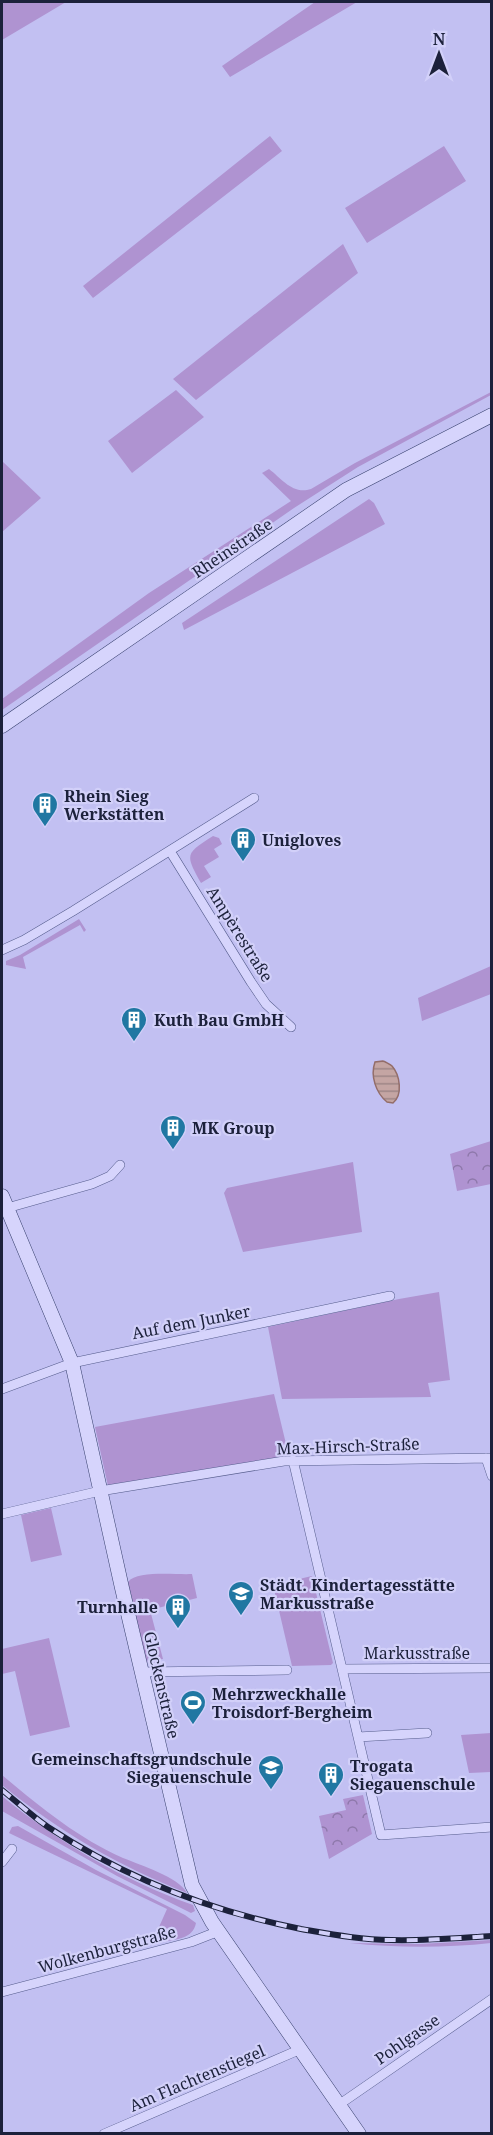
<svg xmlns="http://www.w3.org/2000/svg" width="493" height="2135" font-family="'Noto Serif',serif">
<defs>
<pattern id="forest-crowns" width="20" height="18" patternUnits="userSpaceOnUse" patternTransform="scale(1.5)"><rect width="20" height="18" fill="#af93d1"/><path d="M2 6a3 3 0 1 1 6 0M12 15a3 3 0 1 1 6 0" fill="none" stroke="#8e78ab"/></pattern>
<pattern id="water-rules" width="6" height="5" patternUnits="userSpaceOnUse" patternTransform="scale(1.5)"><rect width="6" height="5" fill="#c4a5a3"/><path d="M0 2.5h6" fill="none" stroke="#9e8686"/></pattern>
</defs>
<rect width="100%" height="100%" fill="#c2c0f2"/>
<path fill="#af93d1" d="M2 2H66L2 40Z
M315 2H357L230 77 222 66Z
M270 136 282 151 93 298 83 286Z
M444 146 466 181 367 243 345 208Z
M343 244 358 273 196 400 173 379Z
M176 390 204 417 132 473 108 441Z
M491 392V395L358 467 294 508 2 710V699L149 593 291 501 262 473 269 469C282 479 293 495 311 489L355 463Z
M2 461 41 498 2 532Z
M369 499 374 503 385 524 184 630 182 623Z
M213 836 219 838 222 844 214 849 219 857 204 866 211 877 201 883C185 854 185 854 213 836Z
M79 919 86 930 84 932 80 925 23 957 26 969 6 965V961L20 955Z
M491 966V994L422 1021 418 998Z
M353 1162 362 1232 243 1252 224 1193 227 1188Z
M439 1292 450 1380 428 1383 431 1397 282 1399 268 1327 399 1299Z
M274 1394 287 1448 280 1458 108 1486 95 1427Z
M51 1508 62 1555 31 1562 21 1515Z
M192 1574 197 1598 150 1610 163 1659 156 1660 157 1664 154 1665 153 1657 148 1658 147 1663 128 1582C137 1570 176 1575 192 1574Z
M312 1576 333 1663 331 1665 292 1666 273 1585Z
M49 1638 70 1727 30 1736 15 1671 2 1674V1649Z
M491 1733V1772L469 1773 461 1735Z
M2 1775C40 1807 78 1838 123 1858 140 1865 179 1877 187 1893 117 1865 60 1832 2 1785Z
M2 1796C59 1843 123 1880 193 1905L195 1911 191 1913 117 1876 2 1811Z
M18 1826 96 1870 185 1915 196 1923C193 1939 176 1939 163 1942L159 1927 167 1909 9 1833 12 1827Z
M491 1940V1943C445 1948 397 1948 350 1943L419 1944Z"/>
<path fill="url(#forest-crowns)" d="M491 1141V1184L457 1191 450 1154Z
M363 1795 372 1834 329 1859 319 1816 346 1810 343 1799Z"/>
<path fill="url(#water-rules)" stroke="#936d69" stroke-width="1.5" d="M383 1061C384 1061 391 1065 392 1066 400 1075 403 1095 393 1103L387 1102C376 1093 370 1076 375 1062Z"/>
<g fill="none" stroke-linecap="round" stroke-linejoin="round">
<defs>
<path id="street" d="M170 851 251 982 266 1004 291 1027
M2 950 24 940 73 911 254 798
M7 1208 92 1184 110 1176 120 1165
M2 1389 72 1363 390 1296
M486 1458 492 1476
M293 1460 381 1835 492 1827
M2 1514 100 1491 284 1461 492 1458
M342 1669 492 1668
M142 1672 287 1670
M358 1737 427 1733
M2 1862 12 1849
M2 1992 191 1942 219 1931
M340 2104 492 1999
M104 2134 301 2049"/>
<path id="secondary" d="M2 726 346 490 492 415
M2 1196 72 1363 122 1588 192 1885 212 1922 359 2134"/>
</defs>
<use href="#street" stroke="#565d8d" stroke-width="10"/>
<use href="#secondary" stroke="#39426f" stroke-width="15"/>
<use href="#street" stroke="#d6d4fc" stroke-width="9"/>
<use href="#secondary" stroke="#d6d4fc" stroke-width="14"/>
<defs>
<path id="rail" d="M2 1790C17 1802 32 1816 48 1827 125 1878 210 1911 301 1929 330 1934 361 1940 391 1940 425 1941 458 1938 492 1936"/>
</defs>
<use href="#rail" stroke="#1c213b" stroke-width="6"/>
<use href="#rail" stroke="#d2d0f9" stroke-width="4" stroke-dasharray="11" stroke-linecap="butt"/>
</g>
<defs>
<symbol id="building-pin" viewBox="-11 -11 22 30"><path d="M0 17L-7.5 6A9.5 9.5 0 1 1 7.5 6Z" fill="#2077a2" stroke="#d2d0f9"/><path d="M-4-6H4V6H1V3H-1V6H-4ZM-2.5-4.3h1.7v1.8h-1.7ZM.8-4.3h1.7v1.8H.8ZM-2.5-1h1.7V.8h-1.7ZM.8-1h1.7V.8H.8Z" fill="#fff"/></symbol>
<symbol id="school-pin" viewBox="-11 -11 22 30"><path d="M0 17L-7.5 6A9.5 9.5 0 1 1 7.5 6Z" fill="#2077a2" stroke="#d2d0f9"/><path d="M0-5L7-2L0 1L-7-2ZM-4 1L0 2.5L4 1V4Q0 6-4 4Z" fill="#fff"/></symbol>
<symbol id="stadium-pin" viewBox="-11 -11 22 30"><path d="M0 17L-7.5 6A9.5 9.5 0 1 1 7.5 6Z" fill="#2077a2" stroke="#d2d0f9"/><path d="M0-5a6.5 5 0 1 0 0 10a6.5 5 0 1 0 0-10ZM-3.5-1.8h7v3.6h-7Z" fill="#fff"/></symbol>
</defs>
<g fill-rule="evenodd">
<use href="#building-pin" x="30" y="790" width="30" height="40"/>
<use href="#building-pin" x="228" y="825" width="30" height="40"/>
<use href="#building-pin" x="119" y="1005" width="30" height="40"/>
<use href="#building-pin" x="158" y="1113" width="30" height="40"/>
<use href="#school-pin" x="226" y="1579" width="30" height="40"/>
<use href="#building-pin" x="163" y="1592" width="30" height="40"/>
<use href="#stadium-pin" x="178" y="1688" width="30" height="40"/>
<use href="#school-pin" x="256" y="1753" width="30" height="40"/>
<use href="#building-pin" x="316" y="1760" width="30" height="40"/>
</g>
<g text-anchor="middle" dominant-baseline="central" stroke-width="4.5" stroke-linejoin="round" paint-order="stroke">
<g font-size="16" fill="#1c213b" stroke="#d2d0f9">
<text transform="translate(232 548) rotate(-34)">Rheinstraße</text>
<text transform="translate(240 934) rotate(58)">Ampèrestraße</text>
<text transform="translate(191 1322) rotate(-11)">Auf dem Junker</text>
<text transform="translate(348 1446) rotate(-2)">Max-Hirsch-Straße</text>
<text x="417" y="1653">Markusstraße</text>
<text transform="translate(162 1685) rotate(77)">Glockenstraße</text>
<text transform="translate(107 1949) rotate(-15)">Wolkenburgstraße</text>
<text transform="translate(407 2039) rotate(-35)">Pohlgasse</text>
<text transform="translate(197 2078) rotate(-23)">Am Flachtenstiegel</text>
</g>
<g font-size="16" font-weight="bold" fill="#1c213b" stroke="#d2d0f9" text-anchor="start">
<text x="64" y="796">Rhein Sieg<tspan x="64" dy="18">Werkstätten</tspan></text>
<text x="262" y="840">Unigloves</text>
<text x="154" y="1020">Kuth Bau GmbH</text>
<text x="192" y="1128">MK Group</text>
<text x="260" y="1585">Städt. Kindertagesstätte<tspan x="260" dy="18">Markusstraße</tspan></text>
<text x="158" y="1607" text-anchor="end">Turnhalle</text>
<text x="212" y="1694">Mehrzweckhalle<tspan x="212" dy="18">Troisdorf-Bergheim</tspan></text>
<text x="252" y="1759" text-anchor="end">Gemeinschaftsgrundschule<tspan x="252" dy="18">Siegauenschule</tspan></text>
<text x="350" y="1766">Trogata<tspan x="350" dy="18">Siegauenschule</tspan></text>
</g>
</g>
<rect width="493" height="2135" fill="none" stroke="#1c213b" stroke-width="6"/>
<g transform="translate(439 54)" stroke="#d2d0f9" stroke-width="4.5" paint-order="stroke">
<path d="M0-4.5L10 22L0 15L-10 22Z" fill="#1c213b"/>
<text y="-9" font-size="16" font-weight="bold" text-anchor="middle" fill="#1c213b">N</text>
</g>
</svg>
